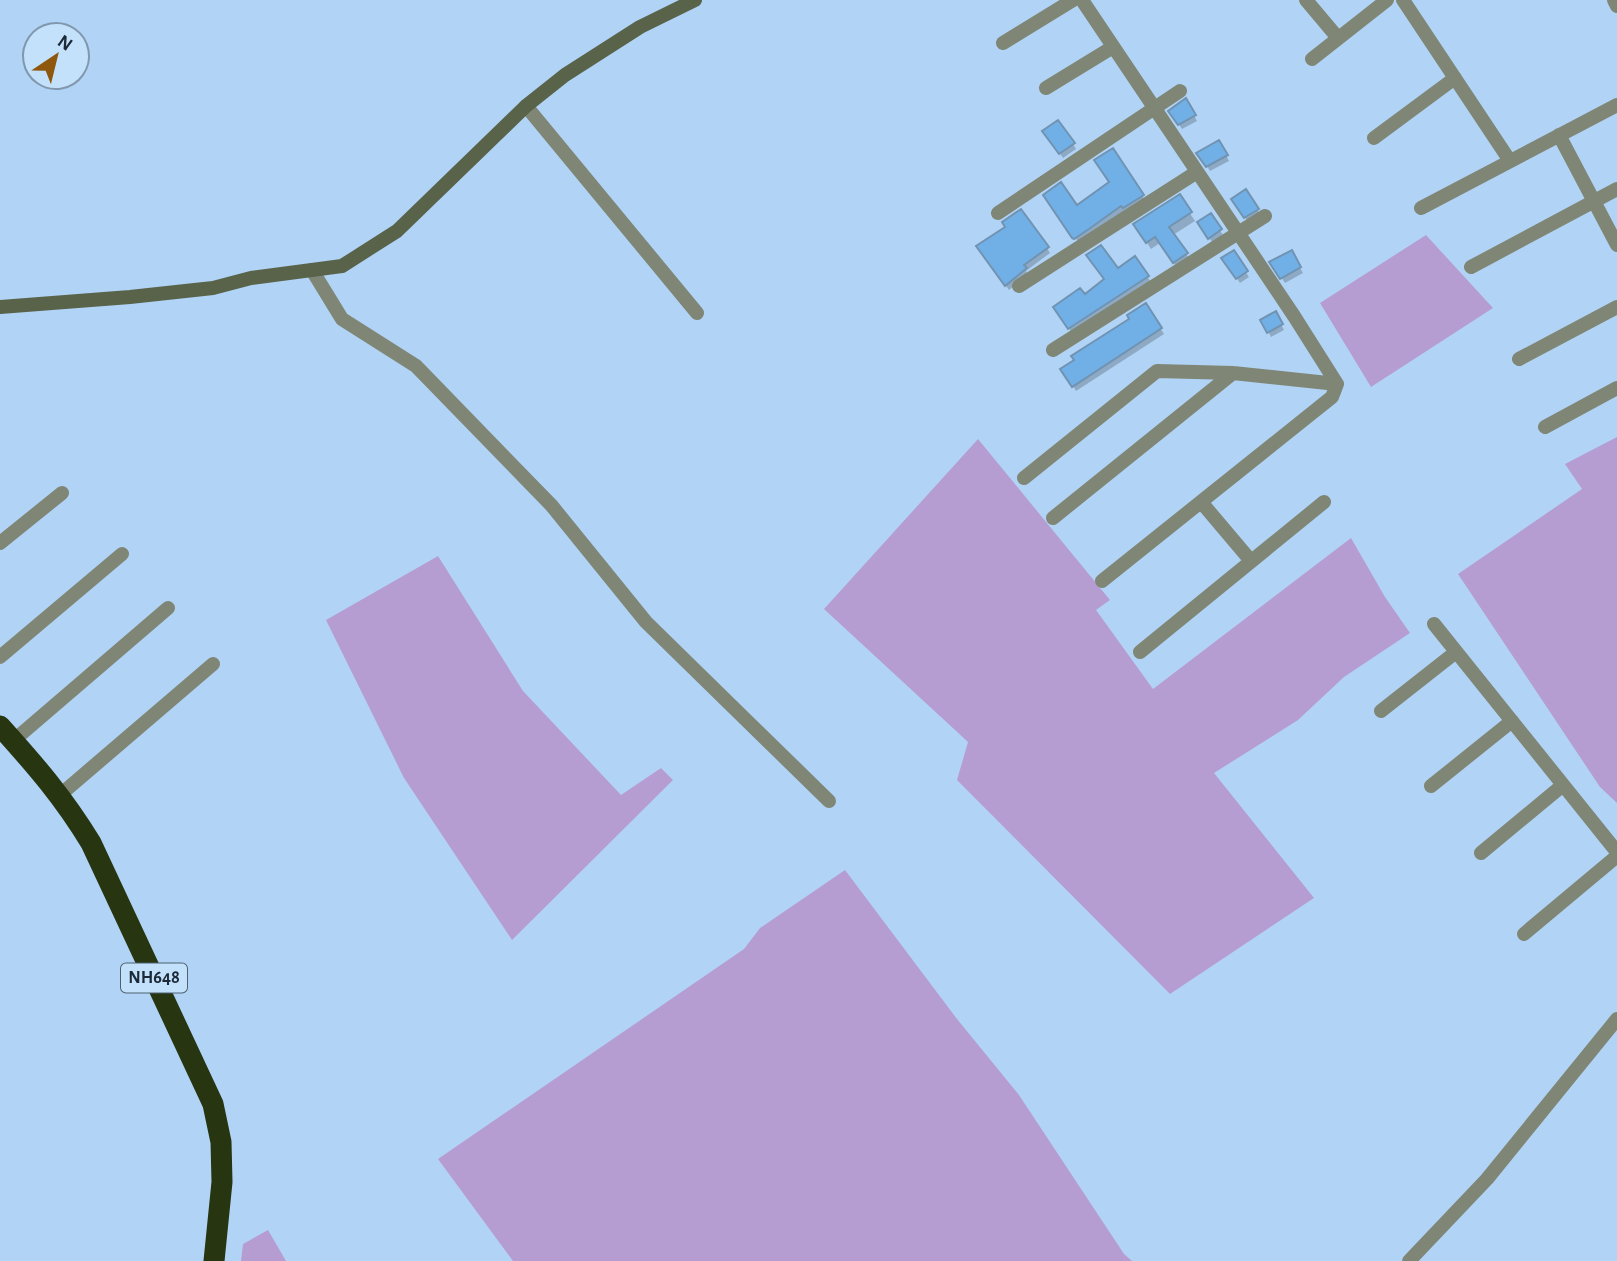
<svg xmlns="http://www.w3.org/2000/svg" width="1617" height="1261" font-family="'Alegreya Sans',sans-serif">
<rect width="100%" height="100%" fill="#b1d4f6"/>
<path fill="#b69dd1" d="M1426 235 1493 308 1371 387 1320 303Z
M1617 437V803L1600 787 1458 574 1582 489 1565 464Z
M978 439 1110 600 1096 610 1153 689 1351 538 1385 597 1410 633 1344 677 1298 720 1214 773 1314 898 1170 994 957 780 968 742 824 609Z
M438 556 523 691 621 795 661 768 673 780 512 940 404 778 326 620Z
M845 870 957 1019 1019 1095 1124 1254 1132 1261H513L438 1159 744 949 760 928Z
M268 1230 286 1261H241L243 1244Z"/>
<path fill="#0003" d="M1186 101 1197 121 1182 129 1170 111Z
M1048 136 1073 144 1076 149 1063 158Z
M1219 142 1229 161 1210 171 1199 153Z
M1112 150 1145 200 1079 243 1048 200 1076 207 1111 183Z
M1245 191 1260 214 1248 222 1233 199Z
M1179 197 1195 221 1173 235 1191 261 1178 269 1160 243 1151 249 1140 232Z
M1210 215 1223 235 1212 242 1199 222Z
M1047 248 1050 253 1026 271 1028 274 1009 290 982 252Z
M1291 252 1303 273 1285 283 1272 263Z
M1233 253 1249 277 1240 283 1224 259Z
M1134 258 1151 282 1072 333 1058 312 1084 296Z
M1145 305 1164 334 1076 391 1063 369 1131 320Z
M1275 313 1284 330 1271 337 1262 320Z"/>
<path fill="#71b0e7" stroke="#7193b2" stroke-width="2" d="M1186 98 1196 115 1178 125 1168 111Z
M1058 120 1075 143 1059 154 1042 131Z
M1219 140 1228 155 1206 167 1196 153Z
M1113 148 1144 195 1123 208 1121 206 1089 229 1074 239 1072 238 1043 195 1061 182 1077 205 1109 182 1094 160Z
M1246 189 1259 209 1244 218 1231 199Z
M1180 194 1192 212 1169 227 1188 253 1173 263 1155 237 1146 243 1133 224Z
M1021 209 1049 247 1024 265 1027 268 1005 286 976 246 1005 227 1002 222Z
M1211 213 1222 229 1208 239 1197 222Z
M1101 245 1118 268 1135 256 1149 276 1068 329 1053 307 1080 288 1085 294 1104 279 1086 255Z
M1234 250 1248 271 1236 279 1221 258Z
M1292 250 1301 267 1280 279 1269 262Z
M1146 303 1162 328 1072 387 1060 369 1074 360 1071 356 1129 319 1127 315Z
M1276 311 1283 324 1267 333 1260 320Z"/>
<g fill="none" stroke-linecap="round" stroke-linejoin="round">
<path stroke="#7f8675" stroke-width="14" d="M1082 0 1294 316 1337 384
M1306 0 1338 38
M1403 0 1510 161
M1614 0 1617 6
M1003 43 1073 0
M1312 59 1387 0
M1046 88 1113 47
M526 106 697 313
M1559 135 1617 245
M1374 138 1455 78
M1421 208 1617 105
M998 213 1180 91
M1471 267 1617 189
M312 270 342 319 416 366 552 506 646 622 829 801
M1019 286 1197 172
M1053 350 1265 216
M1519 359 1617 307
M1545 427 1617 388
M1024 478 1157 371 1233 373 1337 384
M1202 503 1251 561
M1053 518 1233 373
M0 543 62 493
M1102 581 1332 397 1337 384
M1434 624 1617 852
M1140 652 1324 502
M0 657 122 554
M1381 711 1456 652
M13 741 168 608
M1431 786 1512 721
M60 795 213 664
M1481 853 1563 785
M1524 934 1617 856
M1409 1261 1487 1179 1617 1019"/>
<path stroke="#59634a" stroke-width="14" d="M0 307 130 297 213 288 251 278 342 266 397 231 526 106 565 75 640 27 695 0"/>
<path stroke="#283511" stroke-width="21" d="M0 726C36 766 63 797 91 843L213 1104 221 1142 222 1182 214 1261"/>
</g>
<g text-anchor="middle" dominant-baseline="central" stroke-width="6" stroke-linejoin="round" paint-order="stroke">
<rect fill="#c4e1fc" stroke="#4e6071" stroke-width="2" x="121" y="963.5" width="66" height="29" rx="5"/>
<g font-size="18" font-weight="bold" fill="#1c2936">
<text x="154" y="978">NH648</text>
</g>
</g>
<g transform="translate(56 56) rotate(35)"><circle r="33" fill="#c4e1fc" stroke="#8197ad" stroke-width="2"/>
<path d="M0-5L12 26L0 18L-12 26Z" fill="#8e570c"/>
<text y="-10" font-size="19" font-weight="bold" text-anchor="middle" fill="#1c2936">N</text>
</g>
</svg>
